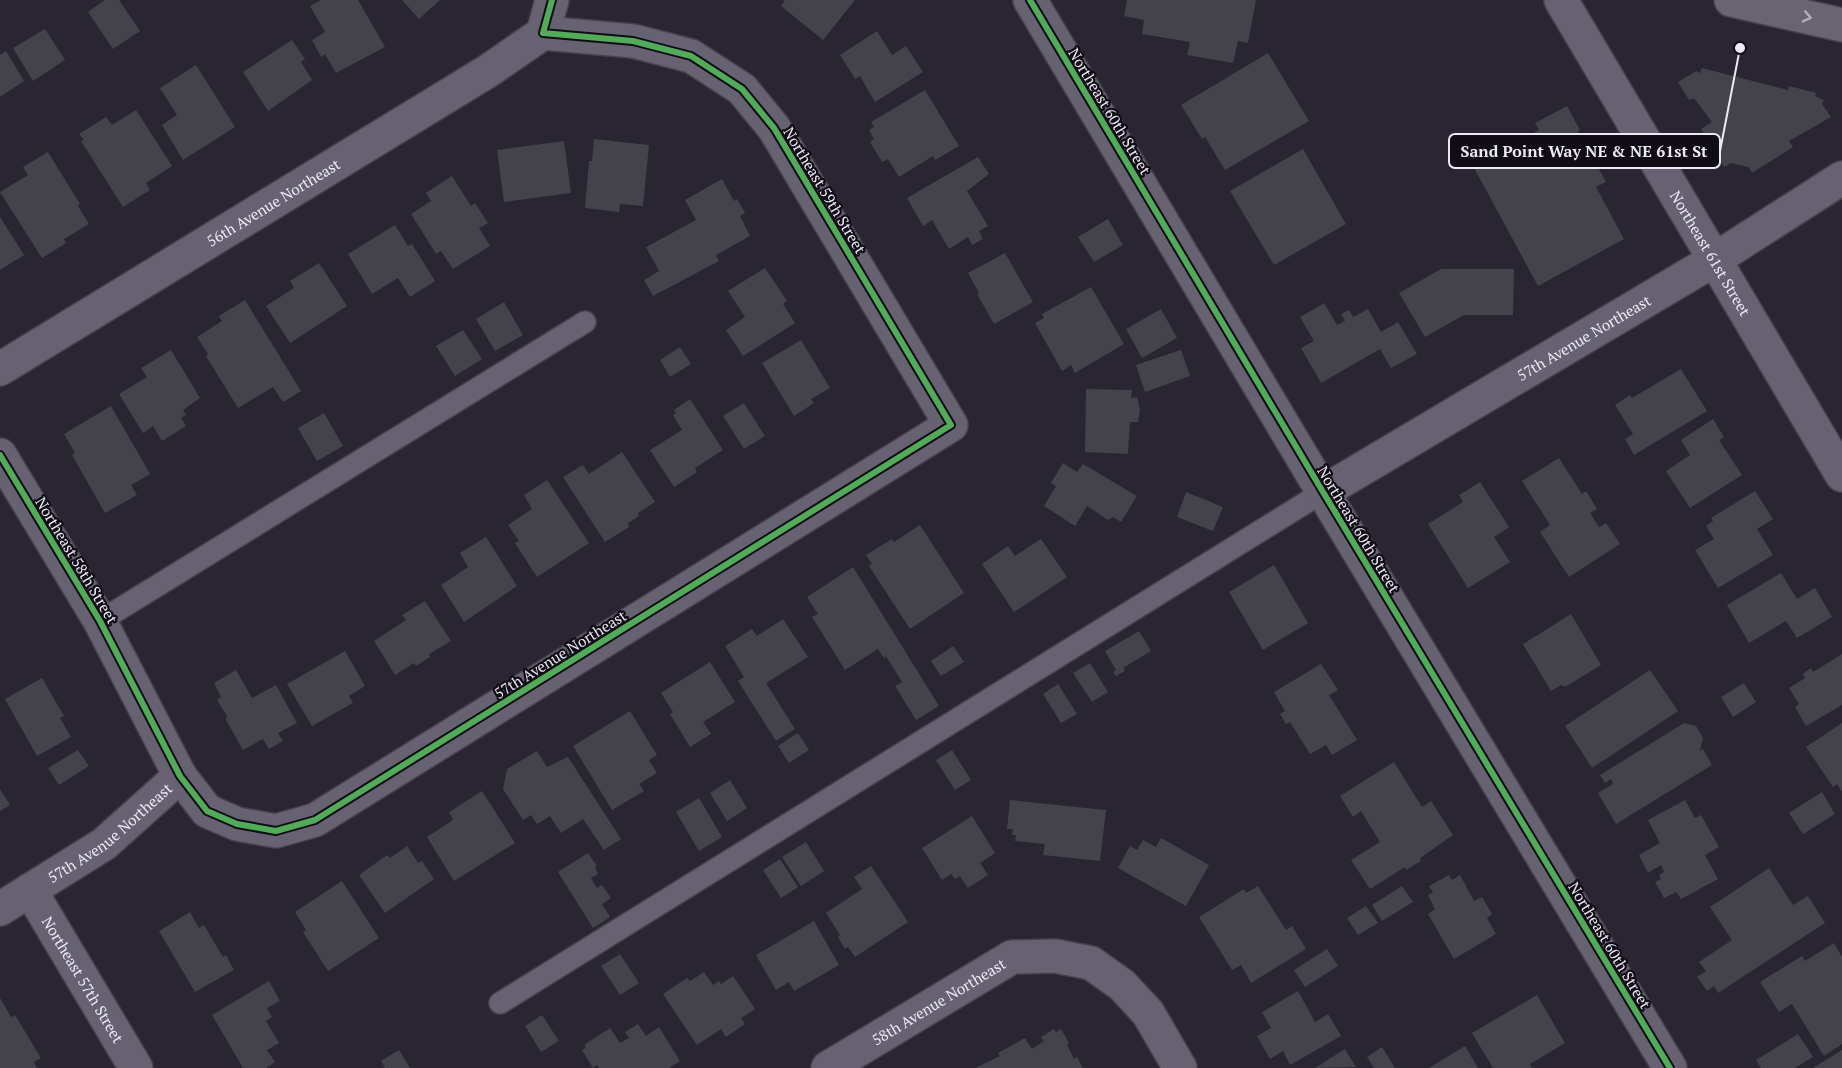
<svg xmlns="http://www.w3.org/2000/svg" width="1842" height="1068" font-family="'PT Serif',serif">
<rect width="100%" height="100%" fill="#2a2631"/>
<path fill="#44424a" d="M105 0H119L140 31 113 49 88 12Z
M321 0H358L385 47 336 73 325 54 321 57 312 40 325 32 310 6Z
M402 0H440L419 19Z
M785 0H855L823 40 781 6Z
M1127 0H1256L1248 43 1238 41 1233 63 1187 55 1190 42 1142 34 1144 20 1124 16Z
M45 29 65 60 33 81 13 48Z
M877 31 892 55 906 46 923 72 875 102 860 76 855 79 840 55Z
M292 40 305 59 301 62 312 80 268 111 243 72Z
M6 51 24 81 0 97V55Z
M1268 53 1309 121 1225 170 1205 137 1202 139 1181 105Z
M196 65 235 127 183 160 162 125 177 115 160 88Z
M1702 68 1788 90 1789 86 1813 92 1816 93 1815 96 1824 100 1822 104 1831 117 1789 141 1793 147 1752 173 1749 167 1731 163 1724 167 1701 129 1712 122 1694 98 1689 100 1678 82 1696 71 1700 73Z
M925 90 959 146 935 160 933 156 899 177 888 159 882 162 870 142 874 139 869 130 874 127 871 122Z
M1567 106 1580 130 1578 131 1606 182 1596 187 1624 239 1538 286 1473 166 1539 130 1535 123Z
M136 110 172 166 146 183 150 190 123 207 81 141 84 140 79 134 106 117 112 125Z
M594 139 649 145 643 206 620 204 619 212 585 208 589 161H592Z
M564 141 571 193 504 202 497 150Z
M1303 149 1346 224 1274 265 1230 191Z
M48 152 80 204 78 206 89 224 64 239 66 243 42 258 0 192 28 175 23 167Z
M978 157 989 174 967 191 988 226 979 231 983 239 972 245 968 237 949 249 932 220 923 226 907 198Z
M452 176 471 206 475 203 488 223 479 228 490 246 453 269 441 251 436 254 411 214 431 201 426 193Z
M722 179 734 201 737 199 745 213 740 216 750 236 716 255 719 261 653 296 644 280 659 271 646 247 696 220 685 200Z
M0 217 24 255 0 270Z
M1108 219 1123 245 1094 262 1078 237Z
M395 225 408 246 412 244 435 281 410 297 398 278 372 294 348 254Z
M1005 253 1033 302 994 324 977 294 979 293 968 273Z
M319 263 347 306 290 343 266 306 294 288 290 281Z
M765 268 787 301 783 304 795 323 743 356 726 330 745 317 728 291Z
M1441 269H1514L1513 315H1464L1425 337 1399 293Z
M1091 287 1124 344 1075 373 1071 365 1062 371 1035 323 1044 318 1042 314Z
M245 300 301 391 283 402 273 387 238 408 206 356 208 354 197 337 222 321 219 316Z
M504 302 523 335 495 351 476 319Z
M1324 303 1337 325 1345 321 1341 314 1349 310 1353 317 1368 309 1381 332 1398 322 1417 354 1391 368 1380 349 1321 383 1301 348 1314 341 1300 317Z
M1161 309 1177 338 1142 358 1126 329Z
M463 330 482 359 455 376 436 346Z
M801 340 830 388 811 399 814 403 794 416 762 363Z
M680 347 691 364 670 377 660 360Z
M171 350 200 398 183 410 186 415 181 418 186 426 162 441 153 426 143 433 119 394 147 377 141 368Z
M1181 350 1190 376 1145 392 1136 365Z
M1681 369 1707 411 1634 455 1625 439 1633 434 1615 405 1630 395 1632 398Z
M1086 389 1132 390 1131 398 1137 397 1140 410 1138 422H1130L1128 454 1085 452Z
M690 399 723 450 695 468 697 472 674 487 650 450 682 430 673 415 676 413 674 410Z
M744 403 765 436 744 449 723 416Z
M111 406 150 474 131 485 137 495 105 513 72 455 75 453 64 434Z
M324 413 343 446 317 461 298 428Z
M1713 419 1724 437 1719 440 1742 475 1690 508 1666 471 1690 455 1681 440Z
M622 452 655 502 638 513 639 516 628 523 629 527 605 542 563 477 583 465 589 474Z
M1559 458 1582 494 1586 491 1597 509 1590 513 1599 527 1606 523 1620 544 1569 577 1540 532 1550 525 1522 481Z
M1063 463 1077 472 1083 464 1137 496 1121 522 1113 517 1108 520 1087 506 1075 526 1044 506 1056 486 1051 483Z
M547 480 589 543 537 577 515 543 519 541 508 525 532 509 524 495Z
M1480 482 1509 527 1494 537 1510 562 1468 588 1428 524 1463 502 1459 495Z
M1755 491 1773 519 1757 529 1773 555 1718 588 1695 550 1714 539 1706 526 1713 521 1711 518Z
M1186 492 1223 507 1213 531 1177 517Z
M920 525 964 593 910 629 869 566 872 564 866 555 892 539 894 542Z
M486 537 517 586 464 622 441 585 468 567 460 553Z
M1041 539 1067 577 1014 612 982 564 1008 546 1015 556Z
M1274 565 1308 623 1263 650 1229 592Z
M853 567 939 706 916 720 895 686 902 682 886 656 884 658 878 649 845 670 812 617 818 614 807 597Z
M1781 573 1797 599 1815 588 1832 617 1797 638 1786 621 1749 643 1727 605Z
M425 601 451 641 429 654 430 657 416 666 414 663 395 675 374 641 406 620 402 615Z
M1571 614 1601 665 1565 687 1561 685 1551 691 1523 644Z
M783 619 808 657 766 683 795 729 776 741 738 681 744 677 725 646 752 629 757 636Z
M1139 631 1151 651 1123 668 1125 671 1116 676 1113 672 1116 670 1105 651Z
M953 646 964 662 941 676 931 661Z
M345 651 365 686 349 696 353 703 312 726 287 684Z
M1842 654V705L1806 726 1795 707 1799 704 1789 688 1805 678 1803 674 1811 668 1813 672Z
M710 662 735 702 703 722 711 734 690 747 670 714 673 712 661 693Z
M1090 663 1108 692 1092 702 1073 673Z
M1321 664 1338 690 1329 695 1357 740 1332 755 1326 745 1310 754 1290 722 1286 724 1280 714 1285 711 1274 692Z
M236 670 252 698 276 685 297 723 278 733 283 741 269 749 263 739 243 750 226 720 227 716 217 700 221 697 214 683Z
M1650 670 1678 711 1592 768 1565 726Z
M42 678 64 716 60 718 71 737 37 756 5 699Z
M1744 683 1756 702 1733 717 1721 697Z
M1058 684 1077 714 1061 723 1043 694Z
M630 711 657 755 649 760 657 773 639 784 644 791 612 810 573 746Z
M1684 723 1696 726 1703 738 1700 751 1703 749 1712 765 1616 824 1598 793 1613 784 1611 779 1605 783 1600 775Z
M1842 723V792L1837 784 1833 787 1806 747Z
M798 733 809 750 789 763 778 746Z
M78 750 89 766 59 785 48 768Z
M952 750 971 780 955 790 936 760Z
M537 751 547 767 568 757 621 839 604 850 583 819 561 833 550 816 537 824 531 815 523 820 503 789 507 769Z
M1394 762 1422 807 1431 801 1453 835 1420 858 1421 861 1406 870 1405 867 1370 889 1351 860 1380 842 1361 811 1353 817 1340 796Z
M730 780 747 808 727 821 710 793Z
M0 789 10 805 0 811Z
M482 791 515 843 454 881 427 837 453 820 449 812Z
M1822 792 1835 814 1803 834 1789 813Z
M699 798 722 837 699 851 676 812Z
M1010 800 1106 810 1100 861 1043 855 1045 844 1015 841 1016 835H1012L1013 829H1007Z
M1685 800 1695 818 1701 815 1719 847 1705 855 1718 879 1681 899 1676 892 1664 898 1655 882 1661 879 1659 875 1664 872 1661 865 1648 873 1639 855 1660 843 1648 820Z
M972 816 995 853 980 863 988 875 968 888 960 876 955 879 951 874 942 880 922 848Z
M1161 838 1209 865 1186 906 1118 868 1130 846 1137 850 1143 840 1156 847Z
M806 842 824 871 801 886 782 857Z
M407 846 418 863 422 861 434 879 385 913 359 875 387 855 390 858Z
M588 853 597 866 595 867 598 874 591 878 597 888 602 885 611 898 602 904 610 917 593 928 558 872Z
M780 859 798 887 781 898 763 870Z
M871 866 908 922 855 957 848 947 845 949 838 937 840 935 826 913 862 889 854 877Z
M1769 868 1793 905 1808 896 1825 923 1718 993 1714 986 1707 991 1697 977 1706 971 1699 962 1732 940 1710 907Z
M1449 875 1452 880 1460 875 1474 901 1482 897 1492 914 1487 918 1496 934 1454 959 1428 914 1435 909 1428 895 1433 892 1429 886Z
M342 881 379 938 328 971 303 932 306 930 295 912Z
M1258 886 1286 930 1292 926 1306 949 1251 983 1241 965 1232 970 1199 917 1244 889 1246 893Z
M1402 886 1413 902 1382 921 1372 905Z
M1366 906 1378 923 1358 935 1347 918Z
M190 912 199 928 204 925 223 957 226 955 234 970 195 992 159 931Z
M814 921 839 965 794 991 789 982 776 990 756 955Z
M1834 943 1842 957V1044L1824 1056 1792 1004 1779 1012 1760 982 1802 956 1805 961Z
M1327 949 1338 966 1305 987 1294 970Z
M620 954 639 983 620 995 601 966Z
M704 972 713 985 719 981 721 984 733 976 755 1009 741 1018 745 1024 726 1037 721 1029 697 1045 663 994 687 978 690 981Z
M269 981 280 1001 267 1008 272 1017 266 1021 279 1043 267 1050 275 1062 266 1068H243L212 1015Z
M1298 991 1315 1022 1328 1014 1341 1036 1290 1065 1283 1051 1270 1059 1257 1036 1271 1028 1262 1012Z
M1537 995 1565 1043 1530 1064 1532 1068H1493L1472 1033Z
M0 998 11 1017 15 1015 41 1058 34 1062 37 1068H0Z
M542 1015 559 1041 541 1052 525 1026Z
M638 1024 646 1036 659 1027 680 1061 669 1068H599L597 1065 593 1068 582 1050 586 1047 584 1045 610 1028 620 1043 629 1038 625 1032Z
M1054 1029 1056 1032 1061 1029 1069 1043 1067 1045 1074 1059 1077 1057 1083 1068H975L1000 1056 998 1053 1025 1038 1032 1049 1044 1041 1041 1037Z
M1798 1034 1813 1057 1795 1068H1761L1756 1060Z
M1465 1046 1478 1068H1429Z
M1382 1047 1395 1068H1374L1367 1057Z
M1345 1049 1356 1067 1315 1068Z
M399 1050 410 1068H385L381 1061Z
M1842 1050V1068H1813Z"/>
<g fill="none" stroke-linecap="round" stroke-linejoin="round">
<defs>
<path id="service" d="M100 621 585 322
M500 1003 1323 492"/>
<g id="minor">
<path d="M1030 0 1323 492 1670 1068"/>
<path id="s1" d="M1561 0 1842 475"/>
<path id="s2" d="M0 369 488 71 543 33"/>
<path d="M0 455 100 621 180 776 207 811 237 824 276 831 315 820 951 425 774 128 742 89 691 56 633 41 543 33 552 0"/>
<path id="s3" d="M1323 492 1714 260 1842 178"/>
<path id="s4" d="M30 890 136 1068"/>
<path id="s5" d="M0 909 104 844 180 776"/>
<path id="s6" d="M828 1068 1012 957 1055 956 1091 963 1122 985 1148 1013 1180 1068"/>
</g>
<path id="primary" d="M1731 0 1842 25"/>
</defs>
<use href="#service" stroke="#46424c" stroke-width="24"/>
<use href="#minor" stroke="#46424c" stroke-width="36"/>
<use href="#primary" stroke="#46424c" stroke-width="36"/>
<use href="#service" stroke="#676271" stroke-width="21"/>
<use href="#minor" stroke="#676271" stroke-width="33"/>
<use href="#primary" stroke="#696372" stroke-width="33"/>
<defs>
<path id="cycleway" d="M1030 0 1323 492 1670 1068
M0 455 100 621 180 776 207 811 237 824 276 831 315 820 951 425 774 128 742 89 691 56 633 41 543 33 552 0"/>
</defs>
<use href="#cycleway" stroke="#100d16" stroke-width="10"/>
<use href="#cycleway" stroke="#51ab58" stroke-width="6"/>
</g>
<defs><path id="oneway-chevron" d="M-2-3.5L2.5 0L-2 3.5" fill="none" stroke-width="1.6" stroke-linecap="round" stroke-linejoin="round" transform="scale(1.5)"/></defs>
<use stroke="#b1adba" href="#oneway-chevron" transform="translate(1807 17) rotate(13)"/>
<g text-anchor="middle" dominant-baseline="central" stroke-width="4.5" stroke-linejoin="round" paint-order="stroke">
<g font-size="15" fill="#ece9f5" stroke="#100d16">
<text transform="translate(1110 111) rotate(59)">Northeast 60th Street</text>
<text transform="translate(825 190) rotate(59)">Northeast 59th Street</text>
<text stroke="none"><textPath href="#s2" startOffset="320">56th Avenue Northeast</textPath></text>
<text stroke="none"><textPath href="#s1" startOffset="294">Northeast 61st Street</textPath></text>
<text stroke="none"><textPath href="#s3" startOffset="303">57th Avenue Northeast</textPath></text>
<text transform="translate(1359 529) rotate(59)">Northeast 60th Street</text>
<text transform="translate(77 560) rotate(59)">Northeast 58th Street</text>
<text transform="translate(560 654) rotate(-32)">57th Avenue Northeast</text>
<text stroke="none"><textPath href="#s5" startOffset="134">57th Avenue Northeast</textPath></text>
<text transform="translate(1610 945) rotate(59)">Northeast 60th Street</text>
<text stroke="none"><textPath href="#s4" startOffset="104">Northeast 57th Street</textPath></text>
<text stroke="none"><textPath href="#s6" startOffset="129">58th Avenue Northeast</textPath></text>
</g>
</g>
<path fill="none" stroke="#ece9f5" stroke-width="2" d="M1740 48L1720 151"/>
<circle fill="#ece9f5" stroke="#100d16" stroke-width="2" cx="1740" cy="48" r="6"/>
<rect fill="#100d16" stroke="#ece9f5" stroke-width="2" x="1449" y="134" width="271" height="34" rx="6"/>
<g font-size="16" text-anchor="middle" font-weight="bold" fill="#ece9f5">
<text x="1584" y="157">Sand Point Way NE &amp; NE 61st St</text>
</g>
</svg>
